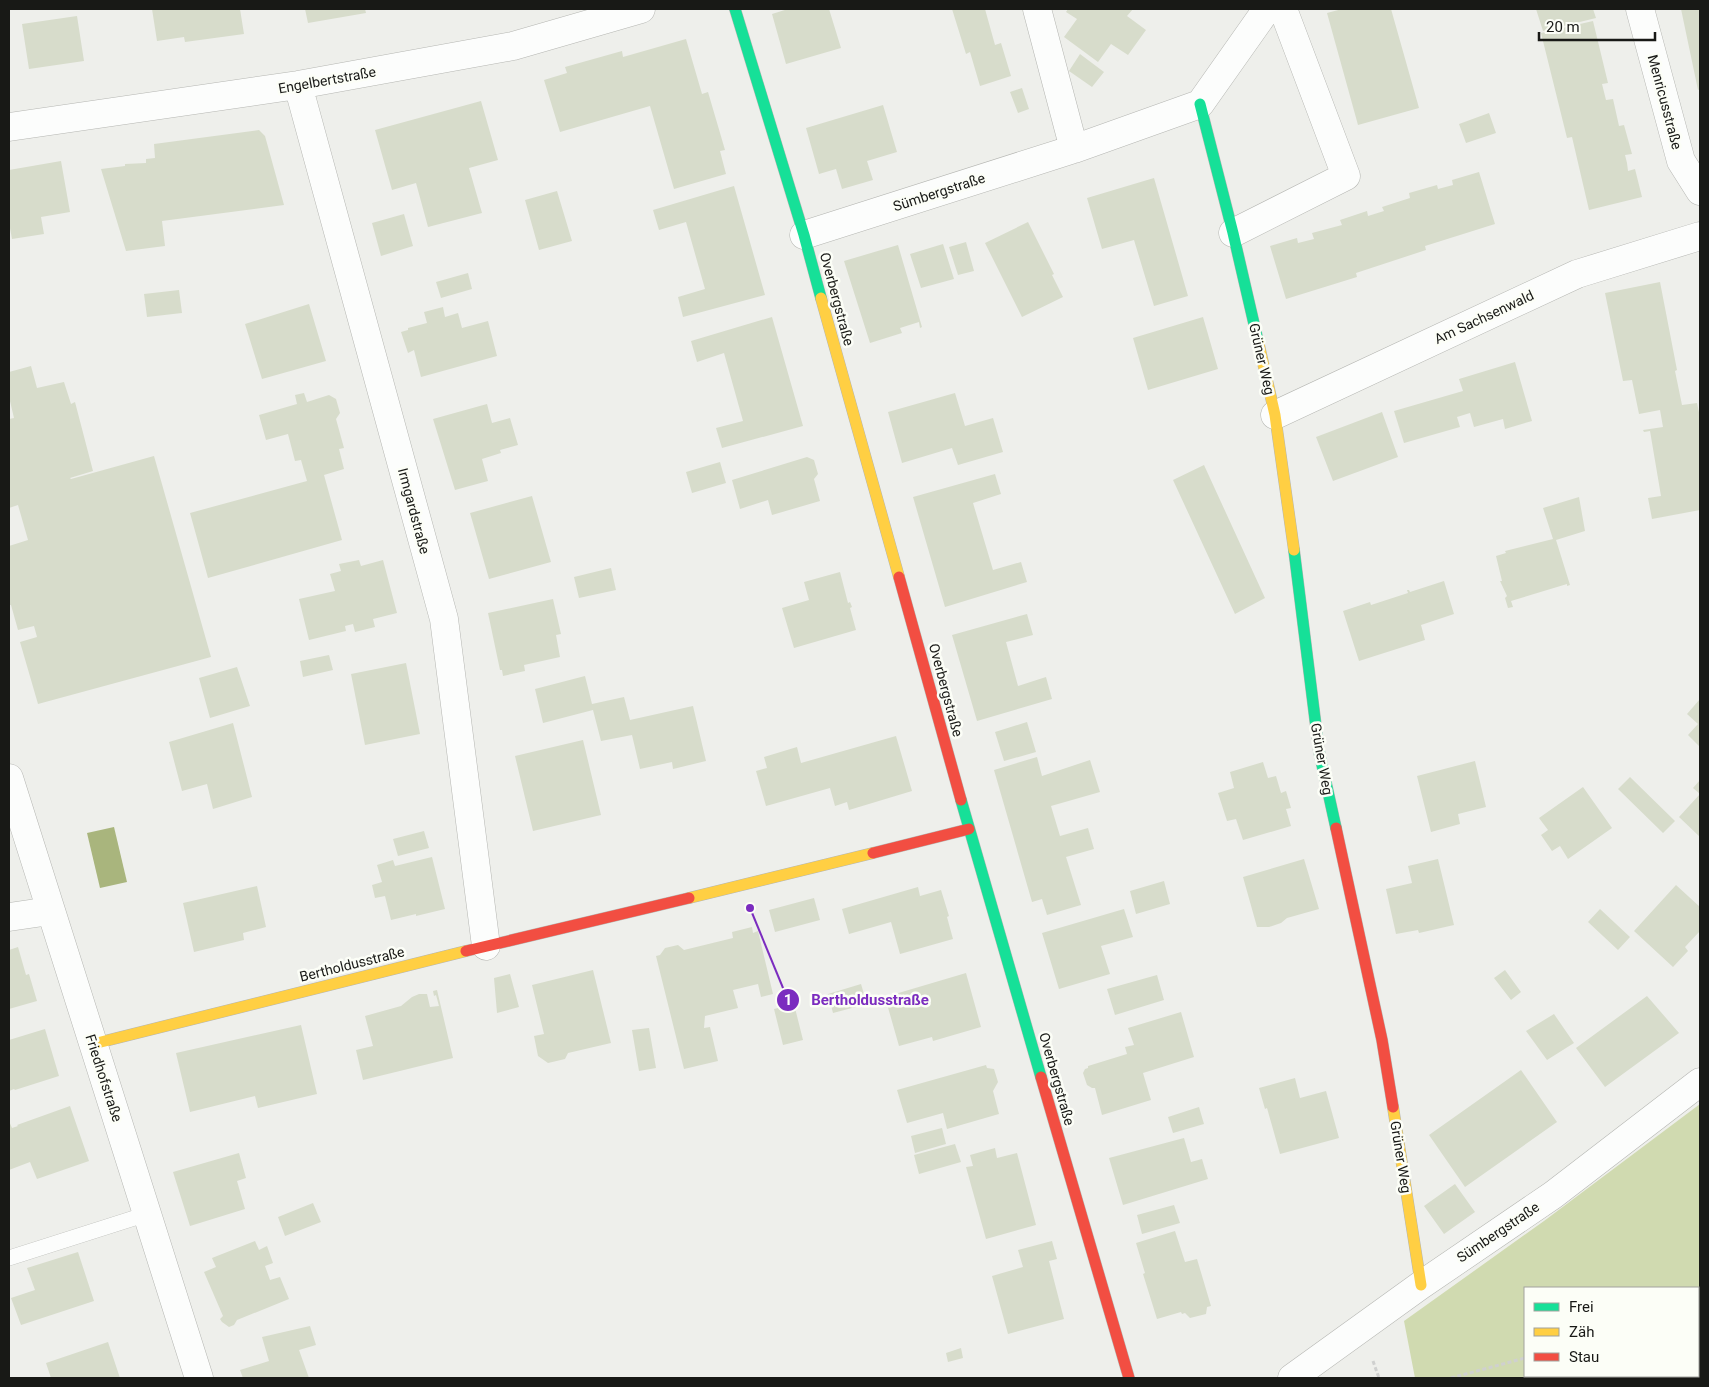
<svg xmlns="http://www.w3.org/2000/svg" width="1709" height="1387" font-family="Roboto,sans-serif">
<rect width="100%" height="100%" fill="#eeefeb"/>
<path fill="#d0dab0" d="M1700 1104V1296L1698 1297V1288H1525V1376H1619L1620 1378H1415L1404 1321 1544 1221Z"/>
<path fill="#a9b57d" d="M114 827 127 882 100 888 87 833Z"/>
<path fill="#d7dccb" d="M152 9H240L244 34 185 42 184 37 157 41Z
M305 9H365L366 13 308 23Z
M788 9H829L841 48 786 64 772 14Z
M952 9H985L995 45 1001 43 1011 76 980 86 970 52 966 54Z
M1068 9H1133L1127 16 1146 30 1128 55 1111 44 1098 62 1064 37 1077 19 1066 12Z
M1342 9H1391L1419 108 1358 125 1327 13Z
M1536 9H1593L1596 18 1543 31Z
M1681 9H1700V89L1698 90Z
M77 16 84 61 29 69 22 24Z
M1593 21 1608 83 1602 84 1606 100 1613 99 1619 126 1624 125 1632 154 1625 155 1627 163 1628 171 1635 169 1642 197 1589 210 1572 137 1567 138 1541 33Z
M686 39 702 94 708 92 725 150 720 151 726 174 674 189 650 106 560 132 544 80 567 73 565 67 622 51 623 57Z
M1080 54 1104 72 1092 87 1069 71Z
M1022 88 1029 109 1018 113 1010 92Z
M481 101 498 160 469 168 482 213 428 227 416 183 392 190 375 130Z
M883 105 897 152 867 161 873 180 842 189 836 169 819 174 806 128Z
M1489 113 1496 133 1466 143 1459 124Z
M259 130 265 136 284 205 162 221 165 246 126 251 101 169 125 166V164L146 163V159L155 158 154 144Z
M61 161 70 212 41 217 44 234 12 239 9 223V170Z
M1479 172 1495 224 1425 246 1426 250 1356 273 1357 277 1286 299 1270 246 1297 238 1298 243 1314 239 1312 233 1342 225 1340 220 1367 211 1368 216 1384 211 1382 207 1410 198 1409 193 1437 185 1438 189 1453 185 1452 180Z
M1154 178 1188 296 1154 306 1134 240 1102 249 1087 198Z
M734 186 765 295 683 317 678 297 705 289 686 222 659 230 653 210Z
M557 191 572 241 539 250 525 200Z
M404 214 413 246 381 256 372 223Z
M1028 222 1054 274 1052 275 1063 297 1022 317 985 243Z
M966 242 974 271 958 275 949 247Z
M943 244 954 279 921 288 910 254Z
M898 245 922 327 920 328 919 322 900 328 902 333 870 343 844 261Z
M468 273 472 289 441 298 436 282Z
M1660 282 1677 370 1675 371 1682 405 1697 403 1700 417V510L1652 519 1648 498 1661 496 1650 431 1644 432 1643 430 1663 427 1660 410 1639 414 1632 380 1623 381 1605 293Z
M179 290 182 313 147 317 144 294Z
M309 304 326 361 262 379 245 324Z
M443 307 445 317 458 313 462 328 488 321 497 356 421 377 414 350 408 353 401 332 408 330V328L427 323 424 312Z
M772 317 803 426 722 448 716 428 743 421 724 353 697 362 691 341Z
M1203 317 1218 369 1148 390 1133 338Z
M1515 362 1532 421 1505 429 1503 419 1474 427 1470 413 1457 417 1460 427 1404 443 1394 411 1463 391 1459 379Z
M31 366 37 388 64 382 71 404 75 402 93 471 70 478 71 479 154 456 211 657 38 704 20 642 37 637 34 626 18 630 11 605H9V546L28 540 18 505 9 508V419L14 418 9 397V372Z
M304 393 307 402 329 395 336 399 340 413 336 419 344 448 339 449 344 469 324 475 342 540 208 578 190 513 307 481 301 460 295 461 288 434 266 440 259 415 297 404 295 395Z
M955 393 965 426 993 418 1003 452 958 465 952 448 902 463 888 412Z
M487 404 492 423 510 418 518 445 500 450 501 453 482 459 488 481 455 490 433 419Z
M1382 412 1398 457 1333 481 1316 437Z
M807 457 814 460 818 474 814 479 820 501 772 515 768 500 740 509 732 480Z
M720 462 726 483 692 493 686 472Z
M1204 465 1265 598 1235 614 1173 480Z
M995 474 1001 494 973 503 993 570 1021 562 1027 582 945 607 913 497Z
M532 496 551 562 489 579 470 513Z
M1579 497 1585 531 1556 540 1570 585 1567 586V584L1511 601 1513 607 1508 608 1505 598 1507 596 1500 581H1502L1496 556 1506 553 1505 551 1553 539 1543 508Z
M359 560 361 566 383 560 397 613 373 619 375 627 355 632 353 624 345 626 346 631 309 640 299 599 335 591 330 574 341 571 339 564Z
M611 568 616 590 579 598 574 577Z
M840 572 848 603 850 602 852 607 850 608 856 630 794 648 782 608 809 600 804 582Z
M1444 581 1454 614 1421 625 1425 640 1359 661 1343 611 1370 602 1371 605 1408 593 1407 590H1409L1410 592Z
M553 599 561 634 556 635 560 657 524 665 525 671 503 676 502 670H500L488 613Z
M1027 614 1033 635 1006 642 1018 686 1046 677 1052 699 977 721 952 635Z
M329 655 333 670 303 677 300 661Z
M406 663 420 734 365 745 351 674Z
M237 667 250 706 210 718 199 678Z
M585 676 592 704 624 697 630 720 693 706 706 761 673 769 672 762 640 769 632 735 601 741 593 710 543 723 535 689Z
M1700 699V747L1688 735 1698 724 1687 714Z
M1027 722 1036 752 1004 761 995 732Z
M233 723 252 797 213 809 207 784 182 791 169 742Z
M896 736 912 791 849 810 847 802 835 806 830 788 766 806 756 771 767 768 764 757 797 747 801 763Z
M583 740 601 815 533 831 515 756Z
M1037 757 1042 776 1090 760 1100 792 1051 806 1060 836 1088 828 1094 849 1066 857 1081 905 1047 915 1042 899 1032 902 994 770Z
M1475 761 1486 807 1458 814 1460 824 1431 832 1417 776Z
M1263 762 1268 778 1276 776 1281 793 1286 791 1291 808 1286 809 1291 826 1243 840 1236 819 1227 821 1218 793 1234 788 1230 772Z
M1630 777 1675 821 1663 833 1618 789Z
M1700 780V837L1679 817 1700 794 1693 788Z
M1583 787 1612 828 1568 859 1560 846 1552 851 1541 835 1548 830 1539 818Z
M424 831 429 848 398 856 393 839Z
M432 857 445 909 416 916V914L391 920 385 896 375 898 372 885 382 882 377 865 393 860 395 866Z
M1304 859 1319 909 1287 918 1281 923 1269 927H1257L1243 877Z
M1438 859 1454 925 1419 933 1418 930 1396 934 1386 889 1412 883 1408 866Z
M1164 881 1170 904 1136 914 1130 891Z
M1676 885 1700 907V931L1685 947 1688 951 1673 967 1634 931Z
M257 886 266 927 243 933 244 940 194 952 183 903Z
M918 887 920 896 941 890 949 916 947 917 953 939 900 954 891 922 849 934 842 909Z
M814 898 820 920 775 932 769 910Z
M1124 909 1133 937 1101 946 1110 974 1059 989 1042 933Z
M1600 909 1630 937 1618 950 1588 922Z
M752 927 753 933 758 931 773 994 761 997 758 984 733 990 738 1008 705 1016 704 1028 710 1027 718 1061 684 1069 656 956 660 955 665 948 678 945 684 950 733 938 732 932Z
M18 947 26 975 29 974 37 1001 9 1009V950Z
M593 970 611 1043 568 1053 565 1059 548 1063 538 1056 534 1036 544 1034 532 985Z
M1505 970 1521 992 1511 1000 1494 978Z
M966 973 981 1027 933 1041 932 1037 899 1046 885 997Z
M510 974 519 1007 497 1013 494 978Z
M1157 975 1164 1000 1115 1015 1107 989Z
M861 984 867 1004 833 1013 828 994Z
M437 990 453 1058 363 1080 356 1050 373 1046 365 1016 401 1006 412 997 419 994H427L430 1007 439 1006 436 995 434 996 433 991Z
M1647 996 1679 1033 1605 1087 1576 1048Z
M794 1004 803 1040 783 1045 774 1009Z
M1181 1012 1194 1057 1143 1073 1151 1100 1102 1115 1095 1088H1092L1087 1085 1083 1073 1085 1069 1088 1068V1066L1127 1054 1125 1047 1134 1045 1128 1028Z
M1554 1014 1574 1043 1547 1060 1526 1031Z
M301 1025 317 1094 258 1108 255 1096 190 1112 176 1053Z
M649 1028 656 1068 639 1071 632 1030Z
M45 1029 59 1076 15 1090 14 1089 9 1091V1040Z
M986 1065 987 1068 994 1069 998 1082 993 1091 999 1114 947 1129 943 1113 907 1123 897 1090Z
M1521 1070 1557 1122 1465 1187 1429 1135Z
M1295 1078 1300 1098 1326 1091 1339 1138 1280 1154 1267 1108 1265 1109 1259 1088Z
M70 1106 89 1161 37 1179 30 1162 9 1170V1121L12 1128 18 1126 17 1125Z
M1199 1107 1204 1124 1173 1133 1168 1117Z
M942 1128 946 1144 915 1153 911 1136Z
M1184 1138 1191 1162 1202 1159 1208 1179 1123 1205 1109 1158Z
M955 1144 961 1162 919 1174 914 1155Z
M995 1148 997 1158 1017 1153 1036 1225 986 1239 966 1167 973 1166 970 1155Z
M239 1153 246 1178 237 1181 245 1209 190 1226 173 1172Z
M1455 1184 1475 1212 1444 1234 1424 1206Z
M313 1203 321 1222 285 1236 278 1217Z
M1174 1205 1180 1223 1142 1234 1137 1215Z
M1175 1231 1185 1262 1197 1259 1211 1306 1207 1307 1206 1314 1190 1318 1185 1313 1182 1314 1181 1312 1157 1319 1143 1274 1145 1273 1136 1243Z
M255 1241 259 1250 267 1246 273 1263 265 1266 270 1280 280 1277 289 1299 237 1320 234 1325 229 1327 222 1322 220 1319 223 1316 204 1272 216 1267 212 1258Z
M1052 1241 1057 1259 1049 1261 1064 1319 1008 1334 992 1276 1023 1267 1018 1250Z
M78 1252 94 1301 21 1325 11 1298 35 1290 27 1268Z
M310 1326 316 1345 299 1350 309 1378H243L240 1370 269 1361 262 1337Z
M108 1342 120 1378H51L46 1363Z
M961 1348 963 1358 948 1362 946 1353Z
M1683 1376H1699L1700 1378H1677Z"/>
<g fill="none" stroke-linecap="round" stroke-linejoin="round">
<defs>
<path id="lane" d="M9 1258 147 1214"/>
<path id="street" d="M1037 9 1074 149
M1640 9 1681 161 1700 191
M298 85 444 619 486 946
M9 127 298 85 513 46 641 9
M1233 233 1346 176 1283 9
M804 235 1074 149 1200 104 1267 9
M1275 415 1577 274 1700 236
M9 778 199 1378
M9 917 50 911
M1292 1378 1421 1285 1553 1195 1700 1082"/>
<path id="fast" d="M735 9 804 235 821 298
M1200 104 1233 233 1258 341
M1294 550 1319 751 1336 828
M961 800 1041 1077"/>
<path id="slow" d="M821 298 899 577
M1258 341 1275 415 1294 550
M689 898 873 853
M93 1044 466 951
M1393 1107 1421 1285"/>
<path id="jam" d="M899 577 961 800
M1336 828 1382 1040 1393 1107
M873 853 969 829
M466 951 689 898
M1041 1077 1129 1378"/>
</defs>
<use href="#lane" stroke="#b5b6b2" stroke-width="16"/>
<use href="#street" stroke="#b5b6b2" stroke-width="29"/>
<use href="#fast" stroke="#b5b6b2" stroke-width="12"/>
<use href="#slow" stroke="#b5b6b2" stroke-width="12"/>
<use href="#jam" stroke="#b5b6b2" stroke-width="12"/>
<path stroke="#cfd0cf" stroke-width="3" stroke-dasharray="4 2.5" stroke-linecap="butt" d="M1373 1361 1379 1378
M1578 1376 1579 1378
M1451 1378 1525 1358"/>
<use href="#lane" stroke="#fcfdfc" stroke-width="15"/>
<use href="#street" stroke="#fcfdfc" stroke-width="28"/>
<use href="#fast" stroke="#16e098" stroke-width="11"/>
<use href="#slow" stroke="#ffcf43" stroke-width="11"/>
<use href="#jam" stroke="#f24e42" stroke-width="11"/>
</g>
<g text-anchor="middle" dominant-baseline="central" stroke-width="5" stroke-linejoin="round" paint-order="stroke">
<g font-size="14" fill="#181916" stroke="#fcfef7">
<text transform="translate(327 80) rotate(-10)">Engelbertstraße</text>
<text transform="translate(1665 102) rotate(75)">Menricusstraße</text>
<text transform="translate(939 192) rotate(-18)">Sümbergstraße</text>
<text transform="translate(837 299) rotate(75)">Overbergstraße</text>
<text transform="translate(1484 317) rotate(-25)">Am Sachsenwald</text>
<text transform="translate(1262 359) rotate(77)">Grüner Weg</text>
<text transform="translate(414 511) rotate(75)">Irmgardstraße</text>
<text transform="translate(946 690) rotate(75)">Overbergstraße</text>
<text transform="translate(1322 759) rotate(80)">Grüner Weg</text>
<text transform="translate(352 964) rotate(-14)">Bertholdusstraße</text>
<text transform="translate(104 1078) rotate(72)">Friedhofstraße</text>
<text transform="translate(1057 1079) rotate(74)">Overbergstraße</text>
<text transform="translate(1401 1157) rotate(81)">Grüner Weg</text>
<text transform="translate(1498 1232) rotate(-34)">Sümbergstraße</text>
</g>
</g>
<path fill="none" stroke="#7b2cbf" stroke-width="2" d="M750 908L788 1000"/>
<g fill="#7b2cbf" stroke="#fcfef7" stroke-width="2">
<circle cx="750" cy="908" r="5"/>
<circle cx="788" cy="1000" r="12"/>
</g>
<g font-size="15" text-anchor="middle" font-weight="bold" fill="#fff">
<text x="788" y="1005">1</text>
</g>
<g font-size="15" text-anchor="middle" font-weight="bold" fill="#7b2cbf" stroke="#fcfef7" stroke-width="5" stroke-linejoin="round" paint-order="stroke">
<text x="870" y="1005">Bertholdusstraße</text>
</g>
<rect width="1709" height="1387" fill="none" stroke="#181916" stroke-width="20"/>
<rect x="1524" y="1287" width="175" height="90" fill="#fcfef7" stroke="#a1a29d"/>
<rect x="1534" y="1303" width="25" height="8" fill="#16e098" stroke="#a1a29d"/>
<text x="1569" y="1312" font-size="15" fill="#181916">Frei</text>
<rect x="1534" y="1328" width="25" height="8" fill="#ffcf43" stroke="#a1a29d"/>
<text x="1569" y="1337" font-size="15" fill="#181916">Zäh</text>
<rect x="1534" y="1353" width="25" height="8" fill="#f24e42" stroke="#a1a29d"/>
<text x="1569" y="1362" font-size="15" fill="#181916">Stau</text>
<path d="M1539 32v8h116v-8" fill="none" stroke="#181916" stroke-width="2.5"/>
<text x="1546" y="32" font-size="15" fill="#181916" stroke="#fcfef7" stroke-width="4" paint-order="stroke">20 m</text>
</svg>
